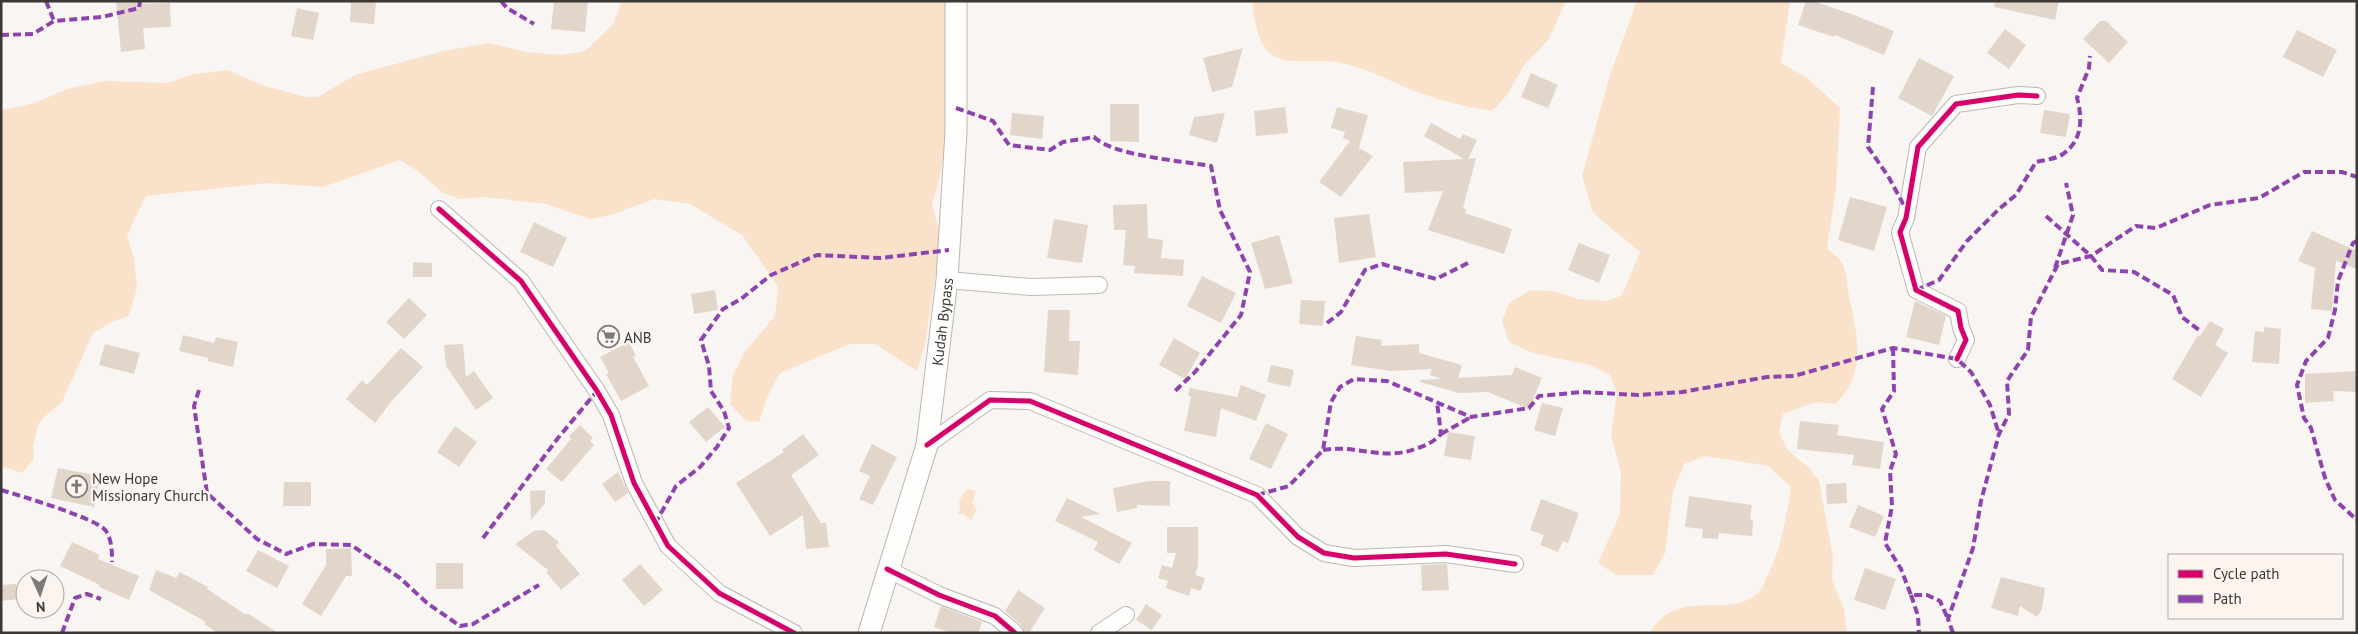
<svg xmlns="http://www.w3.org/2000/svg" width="2358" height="634" font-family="'PT Sans',sans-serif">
<rect width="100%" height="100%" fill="#f9f5f2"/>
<path fill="#fae2ca" d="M622 1H954L951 105 940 177 932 205 940 233 938 258 925 345 917 371 875 344H850L780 373 767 397 759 422 746 421 730 404 733 375 745 351 775 316 778 286 742 235 690 204 654 199 611 215 590 219 546 204 485 197 459 199 443 193 418 171 400 160 323 187 267 183 146 196 127 235 134 259 137 288 129 316 112 322 93 333 62 402 45 416 38 425 33 446 34 459 22 473 1 466V110L32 104 70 88 106 81 168 83 190 75 228 70 261 85 306 97H318L355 75 443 51 489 43 526 52 561 55 585 51 613 24Z
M1252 1H1566L1549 39 1524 65 1508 94 1492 111C1465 107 1440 100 1414 91 1388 80 1363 66 1335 62 1318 59 1289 65 1274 56 1257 47 1255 19 1252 1Z
M1637 1H1790L1781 63 1807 78 1840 108 1836 189 1827 248C1832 253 1841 259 1843 265 1847 274 1847 286 1849 296 1857 335 1868 374 1835 404L1816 402 1783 414 1779 433 1788 450 1809 468 1819 481 1833 557 1832 580 1844 609 1847 633H1650C1679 584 1727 622 1759 592 1762 589 1764 583 1766 579 1781 550 1786 519 1791 487L1768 466 1705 456 1684 464 1673 491 1665 553 1653 575H1616L1598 563 1620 514 1621 473 1611 435 1617 393 1610 375 1590 365 1533 353 1509 342 1502 321 1509 303 1531 290 1553 291 1578 299 1608 301 1622 295 1640 252 1593 213 1582 176 1610 75Z
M967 489 976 491 972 503 977 510 971 520 963 514H957L960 509 959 500Z"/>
<path fill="#e2d6ca" d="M116 1H137V4L170 3 171 27 143 28 145 49 121 52Z
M351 1H376L374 24 350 22Z
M554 1H588L585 32 551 29Z
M1806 1H1813L1854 15 1894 31 1884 55 1835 35 1834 37 1798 25Z
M1995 1H2059L2055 20 1994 7Z
M297 8 319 13 313 40 291 36Z
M2100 21H2106L2128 42 2109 63 2083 39Z
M2005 29 2026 45 2009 69 1987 53Z
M2297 30 2337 50 2323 77 2283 57Z
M1243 48 1232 87 1212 92 1203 58Z
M1919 58 1954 76 1932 116 1898 98Z
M1531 73 1558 85 1548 108 1521 97Z
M1110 104H1139V142L1110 141Z
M1285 107 1288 133 1256 136 1254 111Z
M1337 107 1368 115 1359 148 1373 156 1341 197 1319 182 1350 141 1343 138 1345 132 1331 128Z
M2044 110 2070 114 2066 137 2040 133Z
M1012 113 1044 116 1042 139 1010 135Z
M1225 113 1217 143 1189 135 1194 117Z
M1431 123 1460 139 1463 134 1477 140 1468 159 1476 158 1463 208 1466 209 1465 213 1512 229 1504 254 1428 230 1443 191 1405 193 1403 162 1464 159 1424 136Z
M1850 197 1887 207 1874 251 1838 240Z
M1147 204 1148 238 1163 240 1161 258 1184 260 1183 276 1134 273 1135 266 1123 265 1126 230H1114L1113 205Z
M1369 214 1376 257 1339 263 1334 218Z
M1054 219 1088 225 1082 263 1047 258Z
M534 222 567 238 553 267 520 252Z
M2312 231 2357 251V269L2336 261 2332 311 2311 309 2315 268 2298 261Z
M1279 235 1293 283 1265 289 1251 243Z
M1579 243 1610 255 1599 283 1568 270Z
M413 262 432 263V277H413Z
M1202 276 1236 293 1221 323 1187 306Z
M715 290 718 310 694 314 691 294Z
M409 298 427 315 404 339 386 322Z
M1301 300 1325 301 1323 326 1299 324Z
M1915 301 1946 316 1939 345 1906 337Z
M1048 310H1070L1069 341H1080L1078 375 1044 372Z
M2210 321 2224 329 2215 345 2228 353 2201 397 2172 379 2198 335 2200 336Z
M2264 327 2281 329 2279 364 2252 362 2255 331 2264 332Z
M183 335 214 343 216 337 238 342 233 367 208 361V358L179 351Z
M1356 336 1382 340 1381 346 1419 344V353L1462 365 1458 378 1512 375 1515 367 1542 378 1529 409 1488 392 1459 393 1420 382V380L1441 379 1430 375 1432 369 1391 371 1351 365Z
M1174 338 1200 353 1185 379 1159 365Z
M629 342 636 356 633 357 649 386 621 401 606 374 609 373 600 357Z
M105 344 140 353 134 374 99 365Z
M463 344 466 377 474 371 493 398 476 410 446 366 444 345Z
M401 348 423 367 390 403 375 423 346 399 362 380 367 385Z
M1271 365 1294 370 1290 387 1267 382Z
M2357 371V392L2333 391 2334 401 2305 403V374Z
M1241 385 1266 395 1256 421 1221 408 1216 437 1184 431 1191 397 1188 395 1190 388 1237 397Z
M1542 403 1563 408 1555 436 1534 430Z
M708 407 725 427 706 442 689 422Z
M1800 421 1839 425 1837 435 1884 442 1880 469 1852 465 1854 455 1797 449Z
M1266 423 1288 434 1271 469 1249 459Z
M580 425 593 438 590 441 594 445 562 482 546 469 571 439 569 436Z
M455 426 477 442 459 467 437 452Z
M1448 432 1475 436 1471 460 1444 456Z
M803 434 819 455 791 475 821 523H826L829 547 806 549 803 515 770 536 736 483 784 452 782 450Z
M872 444 897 457 873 505 859 499 870 476 859 471Z
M58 468 100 476 94 507 51 498Z
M618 472 628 493 615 502 602 484Z
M1149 481H1170V506L1137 505V508L1117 512 1113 488Z
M284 482H311V506H283Z
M1846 483 1847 503 1827 504 1826 484Z
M545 490V503L531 520 530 491Z
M1689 496 1752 505 1750 519 1753 520 1752 536 1719 533 1718 539 1702 538 1703 529 1685 527Z
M1067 498 1100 514 1081 517 1132 543 1119 564 1094 550 1098 542 1055 521Z
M1541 499 1579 513 1568 543 1563 541 1558 552 1540 545 1544 535 1530 530Z
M1858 505 1884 516 1875 537 1849 527Z
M1167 527H1198V566L1195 575 1205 578 1201 591 1191 588 1189 596 1166 588 1168 581 1158 578 1162 565 1172 568 1176 553H1167Z
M544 530 559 542 556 546 580 574 561 590 546 572 548 570 515 544 534 531Z
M72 542 100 555 98 559 139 576 129 600 99 587 100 585 60 566Z
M351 548 352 576H346L321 616 302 604 326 565V549Z
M258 550 289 566 277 588 246 571Z
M436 563H463V589H436Z
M640 564 663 590 644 606 622 580Z
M1447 564 1449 590 1422 591 1421 565Z
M1865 568 1896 579 1885 610 1854 600Z
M156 570 176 578 180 572 208 587 207 589 246 615 247 613 278 633H218L204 624 206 622 149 590Z
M2001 577 2045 588 2042 609 2037 617 2020 606 2018 616 1991 608Z
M16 584 18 599 1 601V585Z
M1018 590 1045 608 1029 633H1025L1021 625 1005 611Z
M1146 604 1162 615 1152 630 1136 620Z
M941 606 982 622 978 633H951L934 627Z"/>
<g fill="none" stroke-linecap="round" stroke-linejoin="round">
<defs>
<path id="minor" d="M439 209 521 281 597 391 611 415 634 483 668 546 719 593 794 633
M947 280 1031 287 1099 285
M1957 359 1966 340 1961 328 1958 311 1916 290 1900 232 1906 218 1918 147 1956 104 2018 95 2037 96
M927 445 990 400 1030 401 1257 495 1298 537 1324 553 1354 558 1446 554 1515 564
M887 569 939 595 995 616 1015 633
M1099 633 1126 615"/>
<g id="tertiary">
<path id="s1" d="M869 633 927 445 947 280 956 132V1"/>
</g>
</defs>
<use href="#minor" stroke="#bab7b5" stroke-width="18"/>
<use href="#tertiary" stroke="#bab7b5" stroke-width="23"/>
<use href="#minor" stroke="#fefefd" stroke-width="16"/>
<use href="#tertiary" stroke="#fefefd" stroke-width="21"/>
<path stroke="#8e44ad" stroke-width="4" stroke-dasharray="8 4" stroke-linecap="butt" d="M46 1 54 21
M501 1 507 8 534 24
M1 35 33 34 54 21 102 17 139 8 140 1
M1873 87 1868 147 1888 176 1907 211
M956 108 993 121 1009 145 1050 150 1063 142 1094 137C1113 156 1183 161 1211 166L1220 210 1250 272 1241 315 1195 372 1173 393
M2046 216 2091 256 2102 270 2134 272 2173 295 2182 317 2199 330
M2357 241 2353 243 2338 281 2335 310 2328 338 2306 361 2297 385 2304 418 2311 428 2325 478 2335 500 2357 520
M2055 268 2073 215 2066 183
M1916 290 1939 280 1967 241 1999 209 2016 195 2036 162C2044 160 2056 159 2063 154 2082 141 2083 119 2077 98L2089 68 2090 56
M1327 323 1341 312 1365 270 1382 264 1436 279 1468 263
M1893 348 1894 391 1882 409 1896 454 1890 471 1892 506 1885 543 1901 569 1911 595H1927L1940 601 1948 619
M199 390 194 406 207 493 257 539 286 554 313 544 351 545 400 578 427 603 460 626 473 624 539 585
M1441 434 1471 417
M1323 450C1357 444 1383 462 1418 448 1427 445 1435 441 1441 434L1437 402
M1 490C18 495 99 519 106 531 112 540 112 552 112 562
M1257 495 1289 486 1323 450 1331 402 1340 387 1354 379 1387 381 1471 417 1529 408 1539 396 1583 392 1638 395 1682 392 1767 377 1794 376 1893 348 1957 359 1971 372 1990 405 1999 434
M655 524 676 486 700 467 717 447 729 428 724 411 711 391 709 366 701 340 723 309 741 299 771 275 817 255 881 258 949 250
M483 538 558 438 597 391
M1911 595 1918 616 1919 633
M62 633 75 598 87 594 101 599
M1953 633 1948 619 1973 548 1981 501 1999 434 2009 414 2007 381 2028 350 2031 317 2058 264 2091 256 2136 226 2156 228 2210 205 2259 198 2304 172H2342L2357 177"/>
<defs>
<path id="cycleway" d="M439 209 521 281 597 391 611 415 634 483 668 546 719 593 794 633
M1957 359 1966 340 1961 328 1958 311 1916 290 1900 232 1906 218 1918 147 1956 104 2018 95 2037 96
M927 445 990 400 1030 401 1257 495 1298 537 1324 553 1354 558 1446 554 1515 564
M887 569 939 595 995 616 1015 633"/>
</defs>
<use href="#cycleway" stroke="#fcf5ef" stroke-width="8"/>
<use href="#cycleway" stroke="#d6006c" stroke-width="5"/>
</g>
<defs>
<symbol id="supermarket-ring" viewBox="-11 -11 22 22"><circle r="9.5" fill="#fcf5ef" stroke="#7e7a78" stroke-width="1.5"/><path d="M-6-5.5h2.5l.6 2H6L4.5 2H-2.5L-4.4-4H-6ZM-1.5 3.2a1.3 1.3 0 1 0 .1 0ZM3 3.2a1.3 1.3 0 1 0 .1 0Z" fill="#7e7a78"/></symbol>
<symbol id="church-ring" viewBox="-11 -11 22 22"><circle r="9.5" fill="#fcf5ef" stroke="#7e7a78" stroke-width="1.5"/><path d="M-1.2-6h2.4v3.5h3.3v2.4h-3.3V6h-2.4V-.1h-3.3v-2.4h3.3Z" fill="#7e7a78"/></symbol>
</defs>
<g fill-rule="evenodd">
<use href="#supermarket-ring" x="596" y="324" width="25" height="25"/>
<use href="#church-ring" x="64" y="474" width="25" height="25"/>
</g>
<g text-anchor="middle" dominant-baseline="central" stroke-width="5" stroke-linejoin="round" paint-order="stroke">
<g font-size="15" fill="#3b3836" stroke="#fcf5ef">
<text stroke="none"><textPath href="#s1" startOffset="321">Kudah Bypass</textPath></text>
</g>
<g font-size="15" fill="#3b3836" stroke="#fcf5ef" text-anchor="start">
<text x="624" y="337">ANB</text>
<text x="92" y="478">New Hope<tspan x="92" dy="17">Missionary Church</tspan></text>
</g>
</g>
<rect width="2358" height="634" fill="none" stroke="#3b3836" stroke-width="5"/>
<rect x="2168" y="554" width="175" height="65" fill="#fcf5ef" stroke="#afa9a5"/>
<rect x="2178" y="570" width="25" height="8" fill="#d6006c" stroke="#afa9a5"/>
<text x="2213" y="579" font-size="15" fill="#3b3836">Cycle path</text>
<rect x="2178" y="595" width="25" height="8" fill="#8e44ad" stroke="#afa9a5"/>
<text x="2213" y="604" font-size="15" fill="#3b3836">Path</text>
<g transform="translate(40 594) rotate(177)"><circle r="24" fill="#fcf5ef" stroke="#afa9a5"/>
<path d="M0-4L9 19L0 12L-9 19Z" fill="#7e7a78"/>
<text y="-8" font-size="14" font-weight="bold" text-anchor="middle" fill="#3b3836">N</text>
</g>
</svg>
